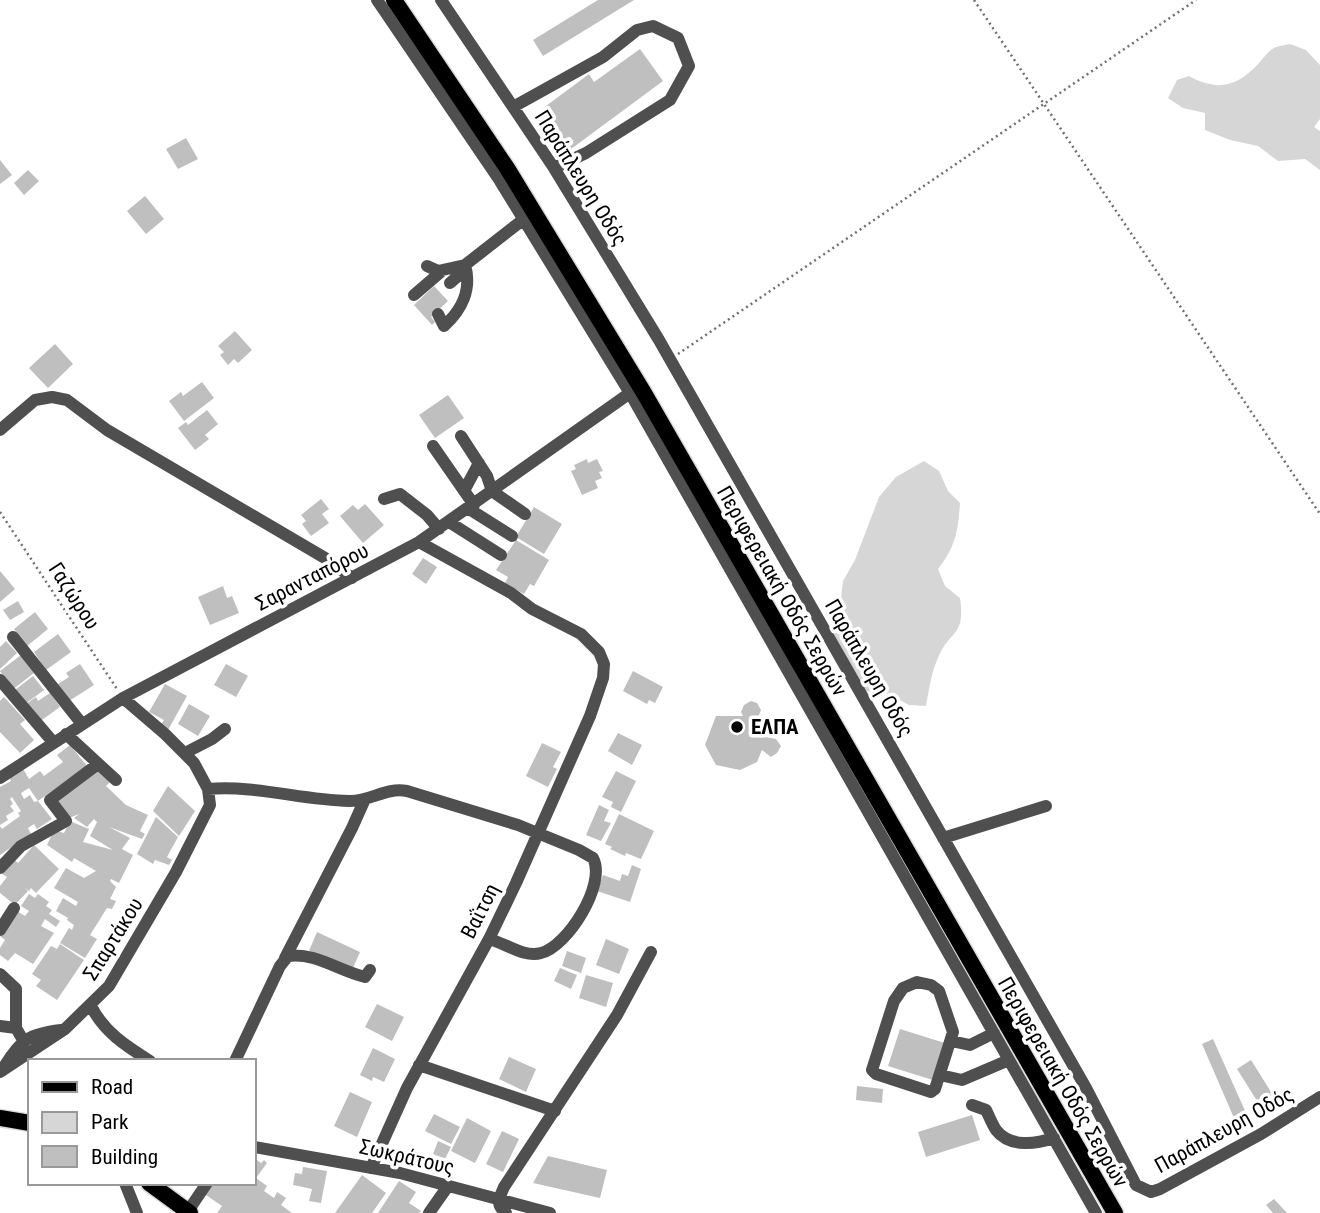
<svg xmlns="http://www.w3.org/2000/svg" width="1320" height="1213" font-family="'Roboto Condensed',sans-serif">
<rect width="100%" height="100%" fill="#fff"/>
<path fill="#d6d6d6" d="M1290 44 1306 50 1320 65V119L1314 127 1320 131V170L1305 159 1278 161 1258 146 1230 140 1205 130V113L1183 108 1168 98 1177 80 1189 76C1216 91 1236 88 1258 64 1263 59 1268 51 1274 48 1278 46 1285 45 1290 44Z
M924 461 939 471 948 491 960 503C958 531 956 546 938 569L945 586 960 598C966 637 949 630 938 658 931 673 929 690 926 706L909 705 888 694 865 691 830 627 840 607 843 581 855 560 879 497 896 477Z"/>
<path fill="#bfbfbf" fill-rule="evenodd" d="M598 0H634L543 56 533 40Z
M640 49 663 81 571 149 542 109 589 74 594 82Z
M186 138 198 159 178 169 166 149Z
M0 160 12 175 0 184Z
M28 170 39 181 24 195 14 183Z
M145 196 164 219 146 234 127 211Z
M434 286 448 301 431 317 435 322 432 325 414 305Z
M235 331 252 350 238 363 234 359 228 365 220 355 224 352 218 346Z
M55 344 73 364 48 388 29 368Z
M202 382 214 398 184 421 169 401 181 392 183 396Z
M448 395 464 418 435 438 419 415Z
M207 410 218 424 205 435 209 439 195 450 178 428 186 422 188 425Z
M587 459 588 463 597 459 603 471 599 472 602 478 595 481 598 488 582 495 571 471 576 469 574 465Z
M321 499 329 509 322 514 329 523 311 536 302 524 306 521 301 515Z
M365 504 384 525 363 543 340 516 353 505 358 510Z
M534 507 562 524 544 554 516 537Z
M516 540 549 560 534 586 530 584 524 594 505 583 508 577 496 570Z
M423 558 437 567 426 584 412 574Z
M0 571 15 589 0 602Z
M223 586 227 598 232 596 239 613 210 625 198 597Z
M18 601 24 612 10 620 3 610Z
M35 612 48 629 27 646 14 629Z
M58 634 71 652 46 670 34 652Z
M6 641 17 653 0 669V647Z
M21 655 34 673 12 690 0 671Z
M80 664 94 685 66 703 55 686 69 677 66 673Z
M226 664 248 676 236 697 214 685Z
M633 671 663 687 655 703 649 700 647 704 623 691Z
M33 676 44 690 25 704 15 690Z
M165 684 187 696 168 730 160 726 164 720 149 712Z
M50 693 60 707 39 722 26 704 36 697 38 701Z
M4 697 25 720 20 724 34 740 20 753 0 732V701Z
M751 701 757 703 761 710 759 715 766 737 776 739 781 746 777 753 771 757 762 750 757 762 740 770 716 765 705 745 716 716H743L741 712 744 705Z
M189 704 210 716 198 736 178 724Z
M618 733 642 745 632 765 608 751Z
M542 743 561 752 553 767 557 769 548 787 526 776Z
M70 745 87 766 38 801 52 819 37 829 34 824 28 828 31 834 0 855V826L2 829 20 816 18 813 21 811 12 797 10 799 13 804 10 806 14 811 6 816 8 820 0 825V787L11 781 8 776 22 767 29 779 40 771 44 776 63 762 57 755ZM29 788 38 801 34 802 30 795 24 799 21 793Z
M96 767 110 782 106 786 126 805 148 815 140 831 145 834 142 839 109 827 130 838 122 849 133 855 119 883 111 879 110 881 116 887 110 899 116 901 112 909 107 908 90 935 97 939 85 958 60 943 69 928 72 930 74 925 67 920 68 918 56 911 63 898 76 906 78 902 54 888 66 868 84 878 96 871 74 858 72 862 47 845 54 830 64 833 70 821 89 829 83 842 113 850 90 836 97 822 94 819 87 827 74 818 79 814 69 818 55 802Z
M616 771 636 781 621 812 611 807 613 802 602 797Z
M168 786 195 811 179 836 153 811Z
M599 805 609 810 604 821 611 823 601 841 586 835Z
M619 814 654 831 641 859 626 853 625 856 610 849 612 847 605 844Z
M156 817 178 837 167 857 172 860 169 865 155 860 153 864 137 854Z
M34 845 59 869 36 893 31 888 29 891 24 887 28 891 15 905 0 893V886L7 877 2 874 13 859 18 863Z
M632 865 641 869 630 902 597 891 603 875 620 881 622 874 628 876Z
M29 894 35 898 38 894 49 902 46 906 52 910 49 914 60 921 56 927 45 919 41 926 54 933 33 964 15 953 8 961 0 955V948L5 940 0 936 17 911 25 916 29 911 21 906Z
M317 932 360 952 352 970 309 951Z
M606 939 629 949 619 974 596 965Z
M60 944 84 960 57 1000 36 986 41 980 32 974 51 946 57 949Z
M567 951 586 958 581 973 562 966Z
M560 968 577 975 571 989 554 981Z
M586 975 613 983 606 1007 579 998Z
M377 1004 404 1017 392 1041 365 1027Z
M900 1029 948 1044 936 1081 888 1066Z
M1213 1039 1246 1113 1234 1118 1202 1044Z
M373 1048 395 1059 384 1082 373 1077 372 1081 360 1075Z
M509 1057 536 1069 526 1092 499 1079Z
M1251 1060 1273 1095 1259 1104 1237 1069Z
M857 1086 883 1089 882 1103 856 1100Z
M350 1092 372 1102 357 1137 334 1126Z
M434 1114 460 1127 451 1144 425 1131Z
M972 1115 980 1140 926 1157 918 1132Z
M467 1118 491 1131 475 1163 451 1151Z
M502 1131 519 1139 503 1172 486 1164Z
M438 1141 451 1147 445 1159 433 1154Z
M548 1156 607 1170 600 1198 533 1183Z
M257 1160 261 1163 264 1160 267 1163 256 1178 267 1186 264 1191 274 1198 277 1192 286 1198 281 1205 292 1213H217L222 1206 203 1193 210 1183H254V1165Z
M303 1167 327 1171 321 1203 309 1201 312 1189 293 1185 295 1173 302 1174Z
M362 1175 386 1193 372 1213H335Z
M399 1181 416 1192 409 1203 421 1211 419 1213H378Z
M1274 1199 1287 1213H1273L1266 1205Z"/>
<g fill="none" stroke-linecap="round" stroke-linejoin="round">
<defs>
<path id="major" d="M394 0 507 168 644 393 1115 1213
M0 1118 30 1123
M149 1183 190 1213"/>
</defs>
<use href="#major" stroke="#dbdbdb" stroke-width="19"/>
<path stroke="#717171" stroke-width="2.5" stroke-dasharray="2 3.5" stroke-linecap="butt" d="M974 0 1320 514
M678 354 1196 0
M0 512 117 689"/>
<path stroke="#4f4f4f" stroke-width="12" d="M377 0 500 181 630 393 1096 1213
M441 0 554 168 659 340 1086 1088 1136 1185 1151 1192 1160 1189 1261 1134 1320 1097
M513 107 603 57 637 30 653 26 678 38 689 66 670 100 586 153 554 168
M427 266 438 271 465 265 524 219
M450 283 466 269
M414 295 443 270
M438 314 444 326C462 310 472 289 465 265
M0 430 35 400 52 397 67 400 107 430 325 558 352 578
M461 436 487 476 492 491 525 514
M433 446 474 505
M465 489 479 463
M384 499 400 494 427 515 439 529
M469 509 512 536
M449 522 501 555
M13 637 82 724
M0 680 53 742
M66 734 116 780
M185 753 212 739 225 729
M0 778 123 698 419 542 630 393
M208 789C256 785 301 800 349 801 370 802 385 787 407 791L518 825 579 850 593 858C607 884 567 947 541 953 524 958 505 943 489 939
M943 838 1046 806
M0 868 21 846 66 821 50 800 98 764
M0 930 14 908
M285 958 352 828 365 799
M0 974 16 989V1028L23 1040
M917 982 931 985 939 991 953 1032 935 1089 931 1092 876 1074 872 1070 894 1001 903 988Z
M91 1006C104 1032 126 1046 150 1061
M0 1026 16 1028
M951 1041 970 1045 994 1033
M235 1061 280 966 288 956C315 952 339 971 365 977L370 970
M419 1065 555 1111
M4 1067C21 1039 29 1034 61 1030
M0 1072 65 1029 109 986 176 872 210 805 208 789 194 763 165 734 123 698
M940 1075 962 1080 1009 1060
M972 1105 986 1110C989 1116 992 1124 996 1130 1010 1148 1036 1144 1054 1138
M254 1147 400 1173 550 1213
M371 1168 407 1088 489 939 516 883 590 716 603 678 604 664 599 652 581 634 532 609 511 593 419 542
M125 1183 137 1213
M188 1211 207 1183
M429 1213 448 1186
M506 1213C495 1204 499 1199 504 1187L617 1015 651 952"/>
<use href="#major" stroke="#000" stroke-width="16"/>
</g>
<circle fill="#000" stroke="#fff" stroke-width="2.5" cx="737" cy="727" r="7"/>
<g text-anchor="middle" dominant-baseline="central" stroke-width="7" stroke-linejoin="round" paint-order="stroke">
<g font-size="21" fill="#000" stroke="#fff">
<text transform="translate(581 178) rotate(58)">Παράπλευρη Οδός</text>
<text transform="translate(312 577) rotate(-27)">Σαρανταπόρου</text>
<text transform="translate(782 591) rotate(60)">Περιφερειακή Οδός Σερρών</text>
<text transform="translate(74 596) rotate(57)">Γαζώρου</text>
<text transform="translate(869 668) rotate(60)">Παράπλευρη Οδός</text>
<text transform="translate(480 911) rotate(-63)">Βαΐτση</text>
<text transform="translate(113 939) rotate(-58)">Σπαρτάκου</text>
<text transform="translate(1063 1082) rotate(60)">Περιφερειακή Οδός Σερρών</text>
<text transform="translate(1224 1130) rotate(-29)">Παράπλευρη Οδός</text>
<text transform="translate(407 1157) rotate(13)">Σωκράτους</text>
</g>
<g font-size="21" font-weight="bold" fill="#000" stroke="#fff" text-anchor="start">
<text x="751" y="727">ΕΛΠΑ</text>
</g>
</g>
<rect x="28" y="1059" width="228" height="126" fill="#ffffff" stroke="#999999" stroke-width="2"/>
<rect x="42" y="1082" width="35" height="10" fill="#000000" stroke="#999999" stroke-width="2"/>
<text x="91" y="1094" font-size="21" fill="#000000">Road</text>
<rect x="42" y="1112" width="35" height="21" fill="#d6d6d6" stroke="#999999" stroke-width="2"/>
<text x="91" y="1129" font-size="21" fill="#000000">Park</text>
<rect x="42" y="1146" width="35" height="21" fill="#bfbfbf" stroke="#999999" stroke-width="2"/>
<text x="91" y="1164" font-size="21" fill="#000000">Building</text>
</svg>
